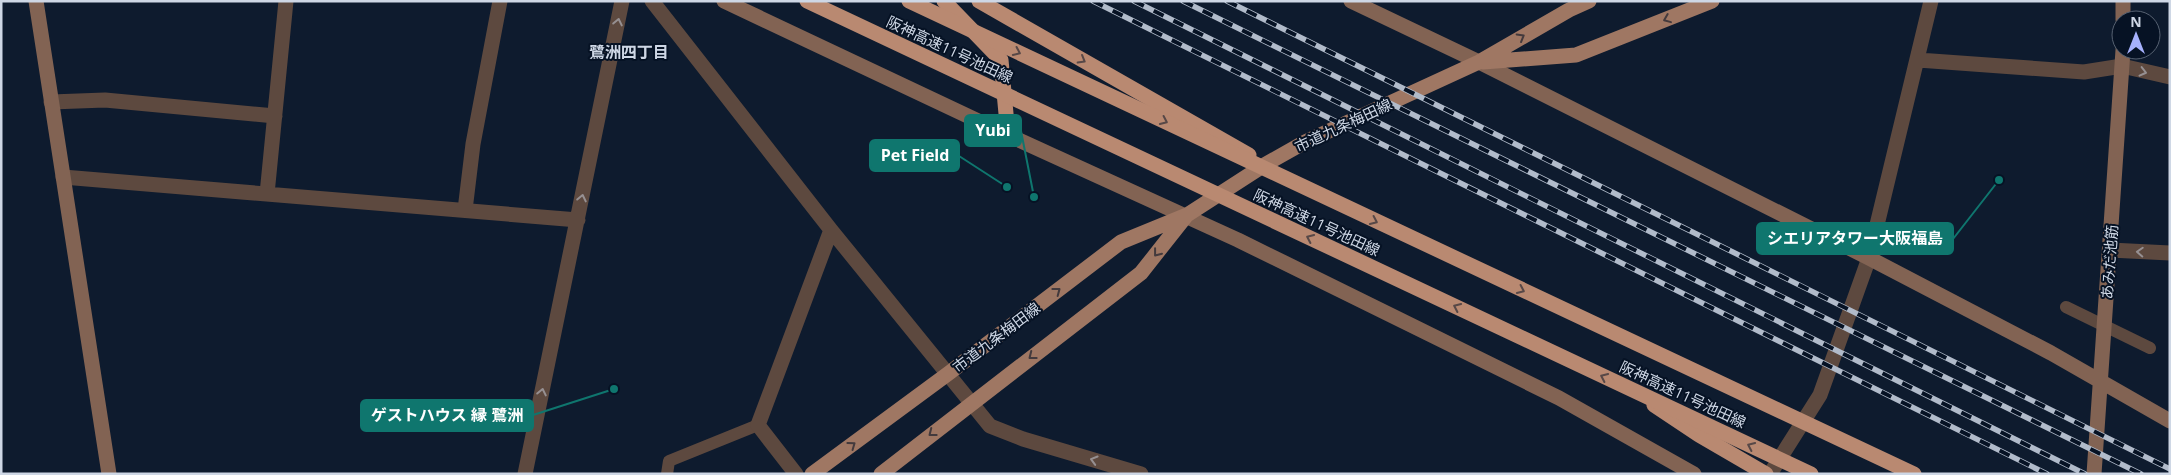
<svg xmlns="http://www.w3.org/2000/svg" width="2171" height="475" font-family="'Open Sans','Noto Sans JP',sans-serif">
<rect width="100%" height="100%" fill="#0e1b2e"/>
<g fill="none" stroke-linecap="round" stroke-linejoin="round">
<path stroke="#5d493f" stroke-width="12" d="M2066 307 2150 348
M667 474 669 461 758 425"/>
<path stroke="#5d493f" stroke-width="15" d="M652 1 831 230 990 426 1023 439 1141 474
M1918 60 2084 72 2122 66 2170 77
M51 102 105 100 275 116
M63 177 578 220
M267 194 286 1
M465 210 473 144 500 1
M2110 250 2170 253
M525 474 622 1
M796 474 758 425 831 230
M1770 474 1820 395 1869 258 1931 1"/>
<path stroke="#826353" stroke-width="15" d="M36 1 109 474
M724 1 1008 135 1238 240 1559 398 1694 474
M1351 1 1479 62 1869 258 2051 353 2170 421
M2123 20V1
M2094 474 2123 50"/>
<path stroke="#9f7763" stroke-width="15" d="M1483 62 1576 55 1712 1
M812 474 949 373 1121 242 1187 215 1266 164 1305 142 1479 62 1569 10 1589 1
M881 474 1141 273 1186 216"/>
<path stroke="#b98971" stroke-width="15" d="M944 1 1001 60 1008 135
M979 1 1249 155
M1654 405 1699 435 1766 474"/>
<defs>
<path id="rail" d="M1093 1 2047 474
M1134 1 2085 474
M1183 1 2141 474
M1227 1 2170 469"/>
</defs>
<use href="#rail" stroke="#b1bbca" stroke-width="5.5"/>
<use href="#rail" stroke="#061224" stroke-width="4" stroke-dasharray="11" stroke-linecap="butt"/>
<path stroke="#b98971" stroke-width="15" d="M807 1 1811 474
M909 1 1914 474"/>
</g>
<defs><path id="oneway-chevron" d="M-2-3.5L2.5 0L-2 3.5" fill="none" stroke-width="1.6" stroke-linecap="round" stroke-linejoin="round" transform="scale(1.25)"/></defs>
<g stroke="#433a3d">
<use href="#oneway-chevron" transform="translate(1667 19) rotate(158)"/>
<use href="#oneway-chevron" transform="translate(1521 37) rotate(-30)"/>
<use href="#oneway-chevron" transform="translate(1157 253) rotate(128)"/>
<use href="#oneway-chevron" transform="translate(1057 291) rotate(-37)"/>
<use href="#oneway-chevron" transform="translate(1032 356) rotate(142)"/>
<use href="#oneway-chevron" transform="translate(932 433) rotate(142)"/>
<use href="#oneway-chevron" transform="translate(852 445) rotate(-36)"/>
</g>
<g stroke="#969092">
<use href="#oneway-chevron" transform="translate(618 22) rotate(-78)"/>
<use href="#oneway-chevron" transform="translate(2143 72) rotate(14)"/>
<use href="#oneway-chevron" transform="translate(582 198) rotate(-78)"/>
<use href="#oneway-chevron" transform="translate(2140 252) rotate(-177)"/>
<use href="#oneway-chevron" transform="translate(542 392) rotate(-78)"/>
<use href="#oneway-chevron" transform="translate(1094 460) rotate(-164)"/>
</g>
<g stroke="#574847">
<use href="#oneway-chevron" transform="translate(1017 52) rotate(25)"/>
<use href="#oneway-chevron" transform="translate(1082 60) rotate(30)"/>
<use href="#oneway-chevron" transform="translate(1164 121) rotate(25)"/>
<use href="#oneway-chevron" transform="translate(1374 221) rotate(25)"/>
<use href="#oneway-chevron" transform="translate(1310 238) rotate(-155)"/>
<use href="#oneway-chevron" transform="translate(1521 290) rotate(25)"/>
<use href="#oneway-chevron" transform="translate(1457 307) rotate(-155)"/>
<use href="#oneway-chevron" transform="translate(1604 377) rotate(-155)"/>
<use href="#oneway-chevron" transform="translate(1751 446) rotate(-155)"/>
</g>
<g text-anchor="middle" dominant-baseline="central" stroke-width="4" stroke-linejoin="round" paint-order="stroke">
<g font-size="15" fill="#ced7e5" stroke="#061224">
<text transform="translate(950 49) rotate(25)">阪神高速11号池田線</text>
<text transform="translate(1343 125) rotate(-25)">市道九条梅田線</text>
<text transform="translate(1317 222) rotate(25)">阪神高速11号池田線</text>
<text transform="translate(2109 262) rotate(-86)">あみだ池筋</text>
<text transform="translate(996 337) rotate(-37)">市道九条梅田線</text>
<text transform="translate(1683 394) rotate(25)">阪神高速11号池田線</text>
</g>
<g font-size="16" font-weight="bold" fill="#ced7e5" stroke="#061224">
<text x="629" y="52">鷺洲四丁目</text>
</g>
</g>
<path fill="none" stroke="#0f766e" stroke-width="2" d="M1034 197L1021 131M1007 187L959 156M1999 180L1953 239M614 389L533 415"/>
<g fill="#0f766e" stroke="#061224" stroke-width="2">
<circle cx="1034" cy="197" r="5"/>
<circle cx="1007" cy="187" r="5"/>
<circle cx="1999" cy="180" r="5"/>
<circle cx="614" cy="389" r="5"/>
</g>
<g fill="#0f766e" stroke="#0f766e" stroke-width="2">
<rect x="965" y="115" width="56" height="31" rx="5"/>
<rect x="870" y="140" width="89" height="31" rx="5"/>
<rect x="1757" y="223" width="196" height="31" rx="5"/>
<rect x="361" y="400" width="172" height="31" rx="5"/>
</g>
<g font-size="16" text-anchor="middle" font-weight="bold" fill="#fff">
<text x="993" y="136">Yubi</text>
<text x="915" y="161">Pet Field</text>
<text x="1855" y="244">シエリアタワー大阪福島</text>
<text x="447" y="421">ゲストハウス 縁 鷺洲</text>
</g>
<rect width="2171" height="475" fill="none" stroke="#ced7e5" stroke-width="5"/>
<g transform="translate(2136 35)"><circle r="24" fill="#061224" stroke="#566171"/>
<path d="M0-4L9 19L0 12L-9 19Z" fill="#a6b1fc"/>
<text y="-8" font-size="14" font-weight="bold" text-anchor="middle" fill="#ced7e5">N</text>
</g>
</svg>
